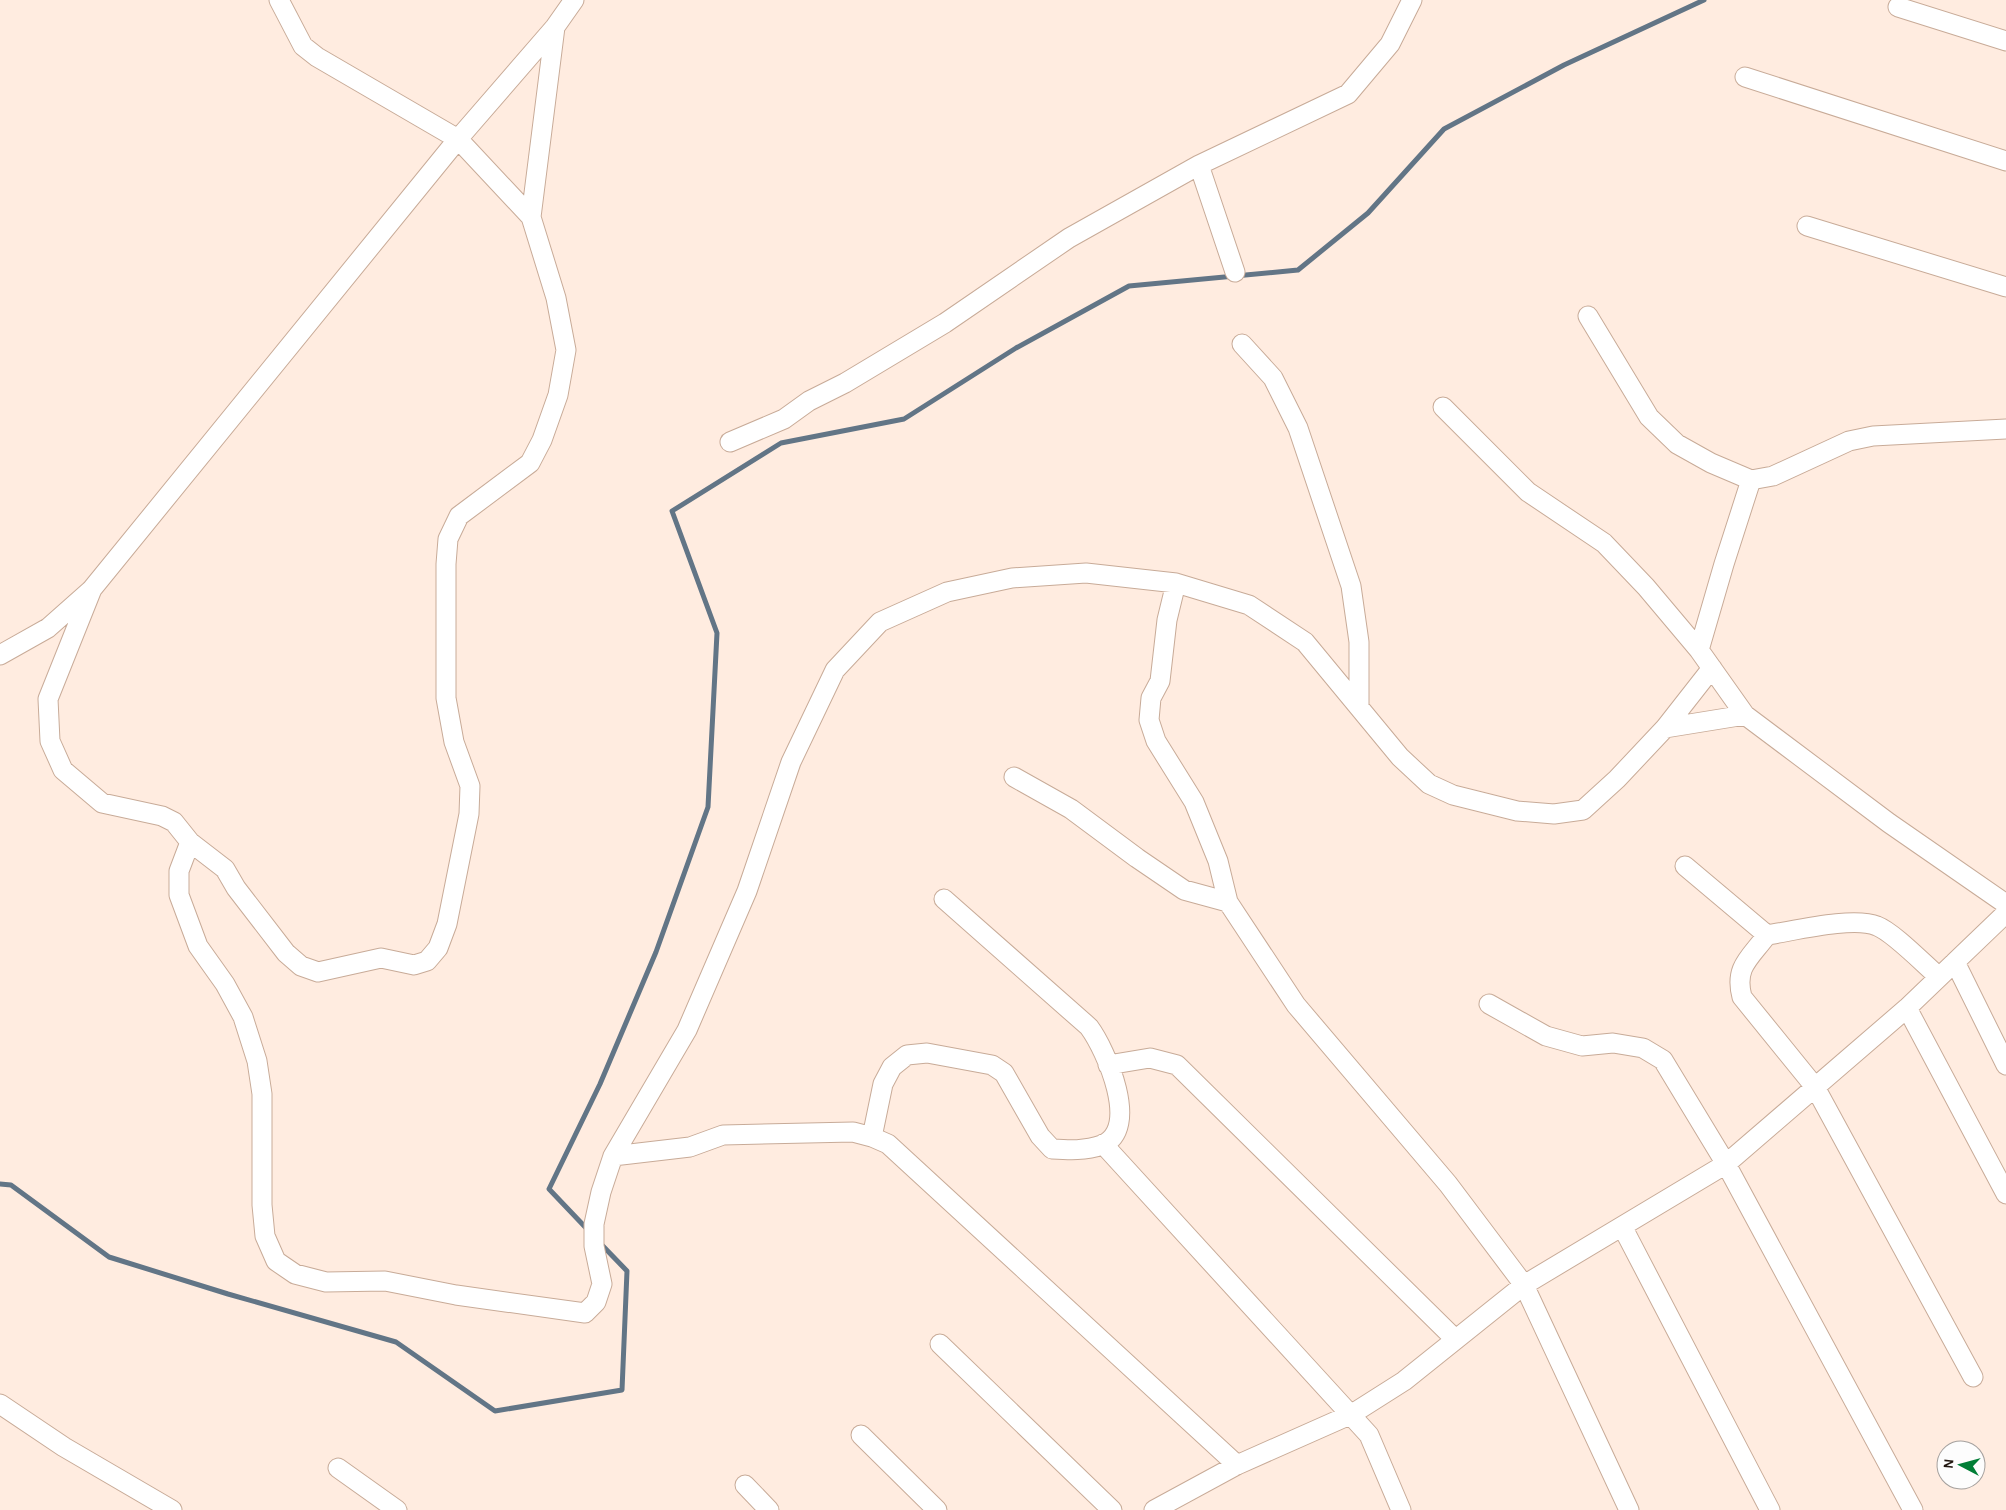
<svg xmlns="http://www.w3.org/2000/svg" width="2006" height="1510" font-family="'Alegreya Sans',sans-serif">
<rect width="100%" height="100%" fill="#ffece0"/>
<g fill="none" stroke-linecap="round" stroke-linejoin="round">
<path stroke="#627586" stroke-width="5" d="M0 1184 11 1185 109 1257 228 1294 396 1342 495 1411 622 1390 627 1271 599 1242
M588 1230 549 1189 600 1084 656 952 708 807 717 633 672 511 781 443 904 419 1016 348 1129 286 1298 270 1368 213 1444 129 1564 65 1704 0"/>
<defs>
<path id="minor" d="M279 0 303 46 317 57 458 139 531 217
M1898 7 2006 41
M1745 77 2006 161
M1807 226 2006 287
M1235 272 1199 165 1348 94 1390 44 1412 0
M1588 316 1649 417 1677 444 1711 463 1751 480 1773 476 1849 441 1873 436 2006 429
M1242 344 1273 378 1298 428 1351 586 1359 642V706
M1443 407 1528 492 1604 543 1646 587 1699 650 1745 715 1889 823 2006 904
M730 442 784 419 809 401 845 383 945 323 1069 238 1199 165
M1176 583 1167 620 1160 681 1151 698 1149 720 1156 741 1194 802 1218 861 1228 902 1296 1005 1448 1184 1524 1285 1629 1510
M92 589 48 699 50 741 63 770 102 803 162 816 174 822 190 842 179 871V895L198 946 225 984 243 1017 257 1061 262 1094V1205L265 1236 276 1261 295 1274 326 1282 385 1281 456 1295 585 1313 596 1302 602 1284 594 1246V1224L601 1192 613 1156 687 1030 747 891 791 762 835 670 880 622 947 592 1012 578 1086 573 1176 583 1249 605 1305 642 1400 757 1429 784 1453 795 1517 811 1554 814 1583 810 1617 779 1665 728 1712 668
M1699 650 1724 564 1751 480
M0 655 48 628 92 589 458 139 555 27 574 0
M1665 728 1745 715
M1014 777 1071 809 1137 858 1184 890 1228 902
M190 842 225 869 236 888 286 953 301 966 318 972 381 958 414 965 427 961 438 948 447 924 469 814 470 786 454 742 446 698V564L448 539 459 516 530 463 542 440 558 395 566 350 556 298 531 217 555 27
M1685 866 1767 935C1794 931 1853 916 1877 926 1893 932 1924 964 1939 977
M1767 935C1750 958 1734 967 1742 997L1815 1087 1973 1377
M1955 962 2006 1065
M1489 1004 1546 1036 1582 1046 1613 1043 1643 1048 1663 1060 1726 1164 1913 1510
M1907 1008 2006 1194
M1108 1065 1150 1058 1177 1065 1455 1339
M872 1137 883 1084 892 1067 907 1055 927 1053 992 1065 1004 1073 1040 1136 1052 1149C1069 1150 1085 1151 1102 1145 1141 1129 1106 1050 1089 1027L944 899
M1103 1144 1369 1435 1401 1510
M613 1156 690 1147 723 1135 853 1132 872 1137 888 1144 1237 1465
M1623 1228 1770 1510
M940 1344 1112 1510
M0 1404 64 1447 172 1510
M861 1435 937 1510
M338 1468 397 1510
M745 1485 769 1510
M1154 1510 1237 1465 1352 1414 1404 1381 1524 1285 1726 1164 1907 1008 2006 913"/>
</defs>
<use href="#minor" stroke="#c8ab98" stroke-width="21"/>
<use href="#minor" stroke="#fff" stroke-width="19"/>
</g>
<g transform="translate(1961 1465) rotate(276)"><circle r="24" fill="#fdfdfd" stroke="#a5a19e"/>
<path d="M0-4L9 19L0 12L-9 19Z" fill="#017e36"/>
<text y="-8" font-size="14" font-weight="bold" text-anchor="middle" fill="#221710">N</text>
</g>
</svg>
